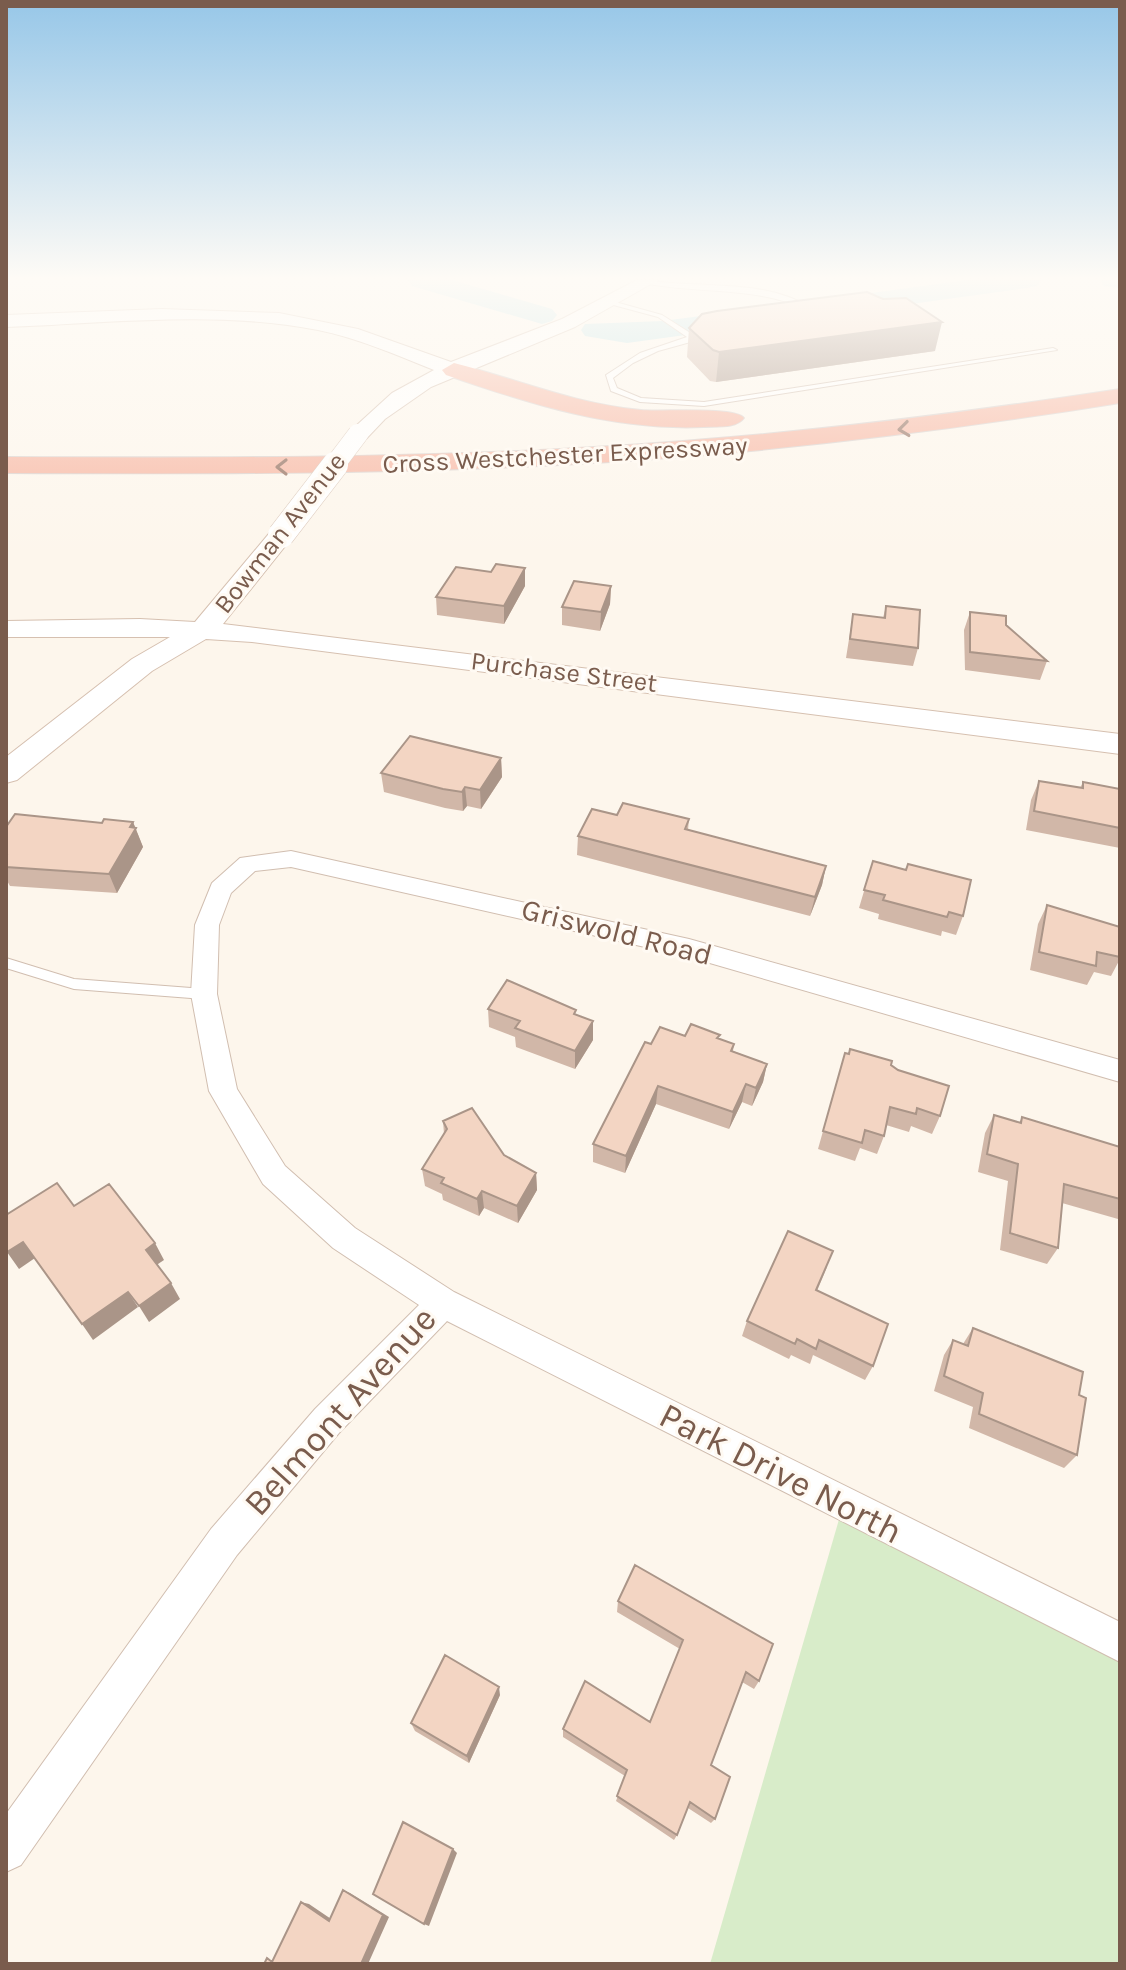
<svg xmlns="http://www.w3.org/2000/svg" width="1126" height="1970" font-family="Karla,sans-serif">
<rect width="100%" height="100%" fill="#fdf6ec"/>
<path fill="#d8ecc9" d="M840 1516 1120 1648V1964H710Z"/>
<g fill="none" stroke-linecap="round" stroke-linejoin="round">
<path fill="#bfe3e8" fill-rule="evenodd" d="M408 280H452L552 309 557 315 552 321 542 324 412 286Z
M967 280H1041L1037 286 1027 288 627 343 585 336 581 330 585 324 663 321Z
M1100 280H1120V288L1104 286Z"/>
<defs>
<path id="lane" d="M645 280C698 289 765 278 811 308L806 309C754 286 697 294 643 283Z
M608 300 662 315 695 336 708 334 712 336 658 351 633 363 613 378 617 388 641 398 704 402 1053 348 1057 350 704 406 640 402 611 391 606 375 640 353 687 337 658 317 606 303Z
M6 958 74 979 204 989 209 990 211 994 209 998 204 999 74 989 6 968Z"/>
<path id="street" d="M291 851 689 939 1120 1060V1082L689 957 291 867 255 871 231 893 219 925 217 994 237 1089 285 1166 355 1228 454 1292 1120 1622V1662L447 1321 339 1433 237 1555 21 1865 6 1872V1814L211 1529 315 1409 419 1305 333 1248 263 1184 209 1091 191 994 195 925 212 883 240 858Z"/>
<path id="secondary" d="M637 280H658L575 327 431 387 385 419 366 439 358 441 347 434 392 393 434 370C396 355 358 338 318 330 216 310 109 323 6 327V315L162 309 279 313 358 329 451 362 562 319Z
M281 527 294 535 223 624 1120 734V754L252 642 206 639 152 671 17 780 6 783V757L132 659 170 637H6V621L140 619 195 622 272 530Z"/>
<path id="highway" d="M454 363C517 379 575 404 641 410 660 412 735 406 744 418 736 429 716 426 704 427 613 431 530 404 446 375L442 370Z
M1120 389V403C983 425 845 443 706 455 474 475 239 474 6 473V457C239 458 474 459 706 439 845 428 982 410 1120 389Z"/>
</defs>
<use href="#lane" stroke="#d1beb0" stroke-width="2"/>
<use href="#street" stroke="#d1beb0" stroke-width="2"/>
<use href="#secondary" stroke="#d6c0b0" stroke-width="2"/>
<use href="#highway" stroke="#dad1cd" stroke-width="2"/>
<use href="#lane" fill="#fff" fill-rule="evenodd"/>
<use href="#street" fill="#fff" fill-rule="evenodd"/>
<use href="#secondary" fill="#fff" fill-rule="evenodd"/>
<use href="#highway" fill="#f7b7a3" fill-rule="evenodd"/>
<defs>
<path id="secondary-bridge-far1" d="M333 467 358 434"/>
<path id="secondary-bridge" d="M281 535 335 465"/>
</defs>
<use href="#secondary-bridge-far1" stroke="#d6c0b0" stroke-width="21" stroke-linecap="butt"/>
<use href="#secondary-bridge" stroke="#d6c0b0" stroke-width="27" stroke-linecap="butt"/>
<use href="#secondary-bridge-far1" stroke="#fff" stroke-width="20"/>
<use href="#secondary-bridge" stroke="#fff" stroke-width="26"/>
</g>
<path fill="#d1b7a8" d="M689 328 935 351 716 382 710 381 687 357Z
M491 572 525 586 504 624 437 615 436 597Z
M611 586 610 604 600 631 562 625V607Z
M886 606 918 648 913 666 846 658 853 614 883 618Z
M970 612 1006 625 1047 661 1040 680 965 670 964 630Z
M501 758 502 777 481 809 467 806 463 811 445 808 384 792 381 773Z
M1039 781 1080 788 1083 782 1120 789V848L1026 830 1031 800Z
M617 815 689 819 688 830 826 866 822 885 810 916 577 855 578 836Z
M133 822 143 847 117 893 10 886 6 879V827Z
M873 861 963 916 956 935 942 931 941 936 878 919 879 914 859 908Z
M1047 905 1120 927V959L1111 976 1094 972 1087 985 1030 970 1038 924Z
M488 1009 576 1015 593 1040 575 1069 516 1047 515 1037 489 1027Z
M685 1036 719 1039 734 1044 733 1051 767 1064 763 1082 752 1106 742 1102 729 1129 656 1104 625 1173 593 1162V1144L651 1044Z
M845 1053 891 1065 940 1116 932 1134 911 1126 909 1132 886 1125 884 1136 877 1154 860 1148 855 1161 818 1149Z
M994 1115 1019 1123 1022 1117 1120 1147V1216L1118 1219 1062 1203 1058 1248 1047 1264 1000 1250 1008 1181 978 1172 985 1133Z
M443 1121 536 1173 537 1190 518 1223 484 1208 479 1216 443 1200 442 1194 425 1186 422 1169 444 1134Z
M827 1267 817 1291 873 1366 865 1380 813 1355 810 1364 791 1355 789 1359 742 1336 747 1321Z
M973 1328 1079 1395 1077 1455 1064 1468 969 1428 973 1407 934 1391 944 1355 953 1340 963 1344Z
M635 1565 759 1681 754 1689 742 1682 711 1765 715 1819 711 1823 688 1808 677 1835 674 1840 616 1801 625 1776 563 1737V1729L650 1722 680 1649 617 1612 618 1601Z
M500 1695 469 1763 415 1731 411 1723Z"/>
<path fill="#aa9588" d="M942 322 935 351 716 382 719 352Z
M525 568V586L504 624V606Z
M611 586 610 604 600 631 601 612Z
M501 758 502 777 481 809 480 790Z
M465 787 467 806 463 811 462 792Z
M133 822 143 847 117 893 109 874Z
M826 866 822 885 810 916 815 897Z
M593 1021V1040L575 1069V1051Z
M767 1064 763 1082 752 1106 756 1088Z
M746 1084 742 1102 729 1129 733 1112Z
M658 1086 656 1104 625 1173 626 1156Z
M536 1173 537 1190 518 1223 517 1206Z
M482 1191 484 1208 479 1216 477 1199Z
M23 1242 35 1258 19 1269 7 1252Z
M155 1243 164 1260 155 1266 146 1250Z
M171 1283 180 1299 149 1322 139 1306Z
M128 1292 138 1307 93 1340 82 1324Z
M499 1687 500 1695 469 1763 467 1756Z
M453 1849 457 1853 429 1926 424 1924Z
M343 1890 350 1893 389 1917 368 1964H361Z
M301 1902 309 1904 337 1923 329 1921Z"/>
<path fill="#f3d5c3" stroke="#aa9588" stroke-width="2" d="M867 292 883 299 906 298 942 322 719 352 713 350 689 328 702 314 717 311Z
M496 564 525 568 504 606 436 597 456 567 491 572Z
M574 581 611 586 601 612 562 607Z
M886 606 920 610 918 648 850 639 853 614 885 618Z
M970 612 1006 616V625L1047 661 970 652Z
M410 736 501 758 480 790 465 787 462 792 443 789 381 773Z
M1039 781 1083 788V782L1120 789V828L1034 811Z
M623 803 689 819 685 829 826 866 815 897 578 836 592 809 617 815Z
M15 814 102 823 104 819 133 822 130 827 136 828 109 874 6 867 7 855H6V827Z
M873 861 906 870 908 864 971 880 963 916 949 912 947 917 883 900 885 895 864 890Z
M1047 905 1120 927V957L1097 952 1096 966 1039 952Z
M507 980 576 1010 574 1014 593 1021 575 1051 515 1028 520 1021 488 1009Z
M691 1024 720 1035 717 1038 734 1044 731 1051 767 1064 756 1088 746 1084 733 1112 658 1086 626 1156 593 1144 645 1042 651 1044 660 1027 685 1036Z
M850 1049 892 1061 891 1065 898 1070 949 1086 940 1116 917 1108 916 1114 890 1107 884 1136 865 1130 862 1143 823 1131 845 1053 849 1054Z
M472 1108 504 1155 536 1173 517 1206 482 1191 477 1199 441 1183 444 1178 422 1169 447 1129 443 1121Z
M994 1115 1021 1123 1022 1117 1120 1147V1199L1064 1184 1058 1248 1010 1233 1018 1164 987 1154Z
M57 1183 74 1206 109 1184 155 1243 146 1250 171 1283 139 1306 128 1292 82 1324 23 1242 7 1252 6 1251V1215Z
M788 1231 833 1251 816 1290 888 1324 873 1366 819 1340 816 1349 797 1339 795 1344 747 1321Z
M973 1328 1083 1372 1079 1395 1086 1398 1077 1455 979 1414 983 1393 944 1376 953 1340 968 1346Z
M635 1565 773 1644 759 1681 746 1672 711 1765 730 1777 715 1819 690 1802 677 1835 617 1796 627 1770 563 1729 585 1681 650 1722 683 1640 618 1601Z
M445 1655 499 1687 467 1756 411 1723Z
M403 1822 453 1849 424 1924 373 1894Z
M343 1890 383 1915 361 1964H264L267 1958 272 1962 301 1902 329 1921Z"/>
<defs><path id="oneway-chevron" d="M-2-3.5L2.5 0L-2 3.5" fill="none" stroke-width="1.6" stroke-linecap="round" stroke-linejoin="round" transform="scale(2)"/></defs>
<g stroke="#936e5e">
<use href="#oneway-chevron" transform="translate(904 429) rotate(173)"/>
<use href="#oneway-chevron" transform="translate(282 467) rotate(180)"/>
</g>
<linearGradient id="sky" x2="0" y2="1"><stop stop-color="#97c7e8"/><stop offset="0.5" stop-color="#fefbf6"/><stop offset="1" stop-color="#fefbf6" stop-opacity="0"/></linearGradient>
<rect width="1126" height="556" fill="url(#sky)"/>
<g text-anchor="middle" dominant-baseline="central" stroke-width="6" stroke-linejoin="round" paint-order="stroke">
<g font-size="26" fill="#7a5c4d" stroke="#fffaf3">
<text transform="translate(565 455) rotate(-3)">Cross Westchester Expressway</text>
<text transform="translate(280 533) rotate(-52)">Bowman Avenue</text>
<text transform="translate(564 672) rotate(7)">Purchase Street</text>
</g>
<g font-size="30" fill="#7a5c4d" stroke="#fffaf3">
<text transform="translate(617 932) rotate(14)">Griswold Road</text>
</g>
<g font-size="36" fill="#7a5c4d" stroke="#fffaf3">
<text transform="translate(340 1411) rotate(-48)">Belmont Avenue</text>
<text transform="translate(781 1473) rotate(27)">Park Drive North</text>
</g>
</g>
<rect width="1126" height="1970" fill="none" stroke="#7a5c4d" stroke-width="16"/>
</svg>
